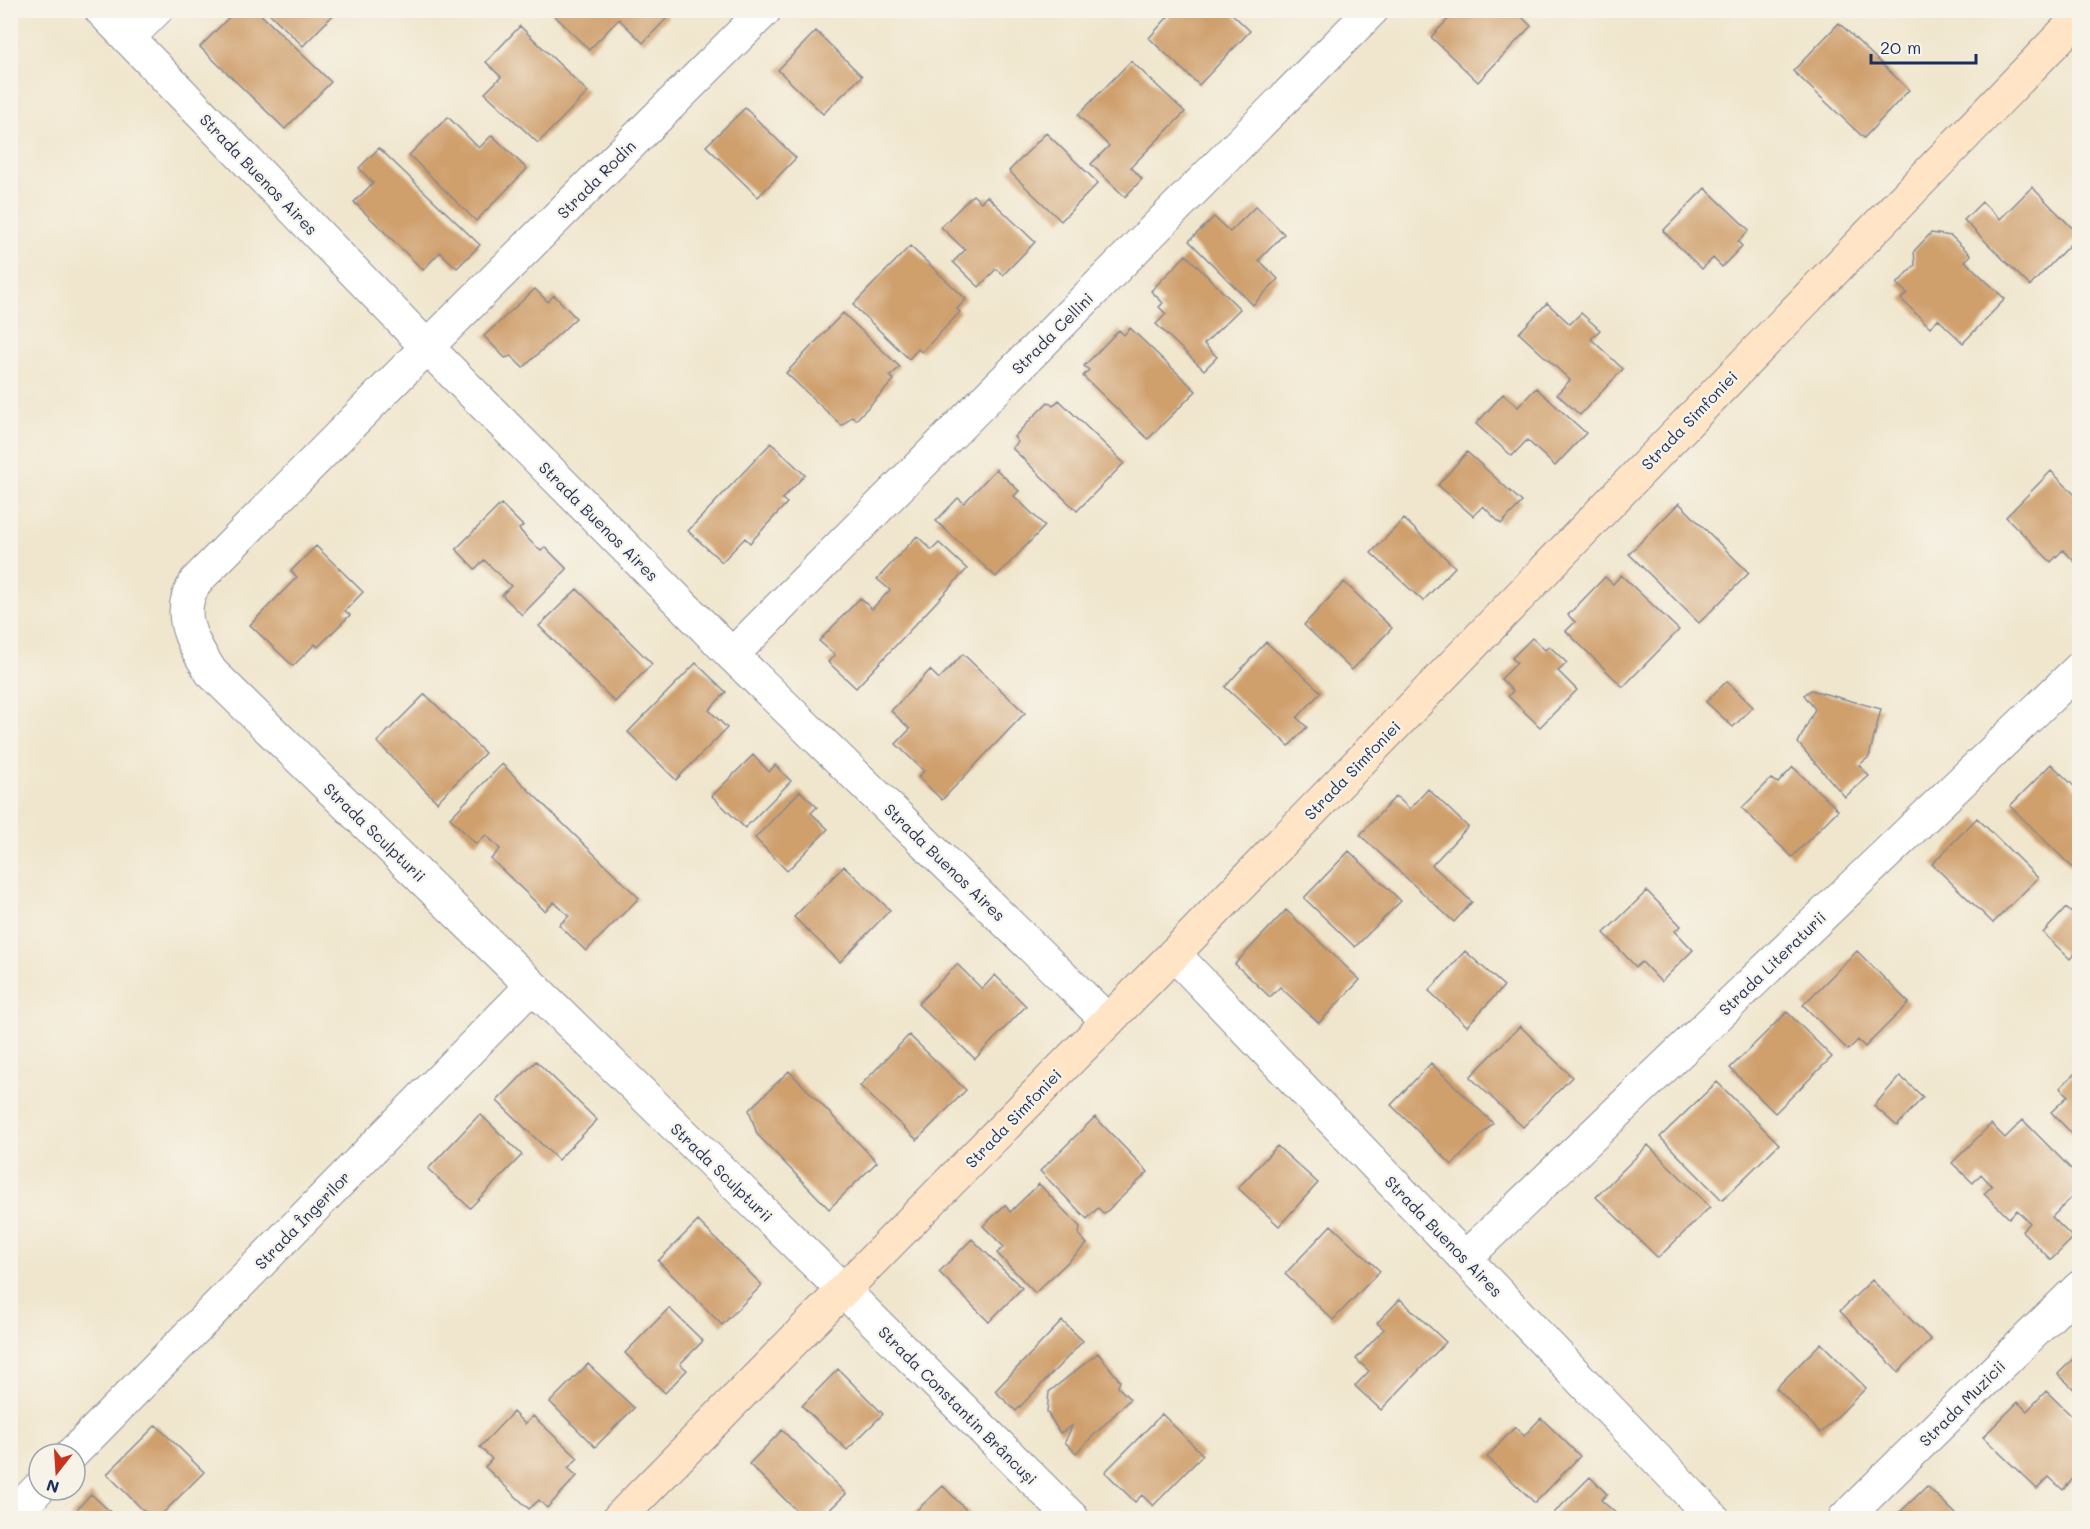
<svg xmlns="http://www.w3.org/2000/svg" width="2090" height="1529" font-family="Mali,sans-serif">
<rect width="100%" height="100%" fill="#f7f3e8"/>
<filter id="ink" filterUnits="userSpaceOnUse"><feTurbulence type="fractalNoise" baseFrequency=".0167" numOctaves="2"/><feDisplacementMap in="SourceGraphic" scale="12" xChannelSelector="R" yChannelSelector="G"/><feConvolveMatrix kernelMatrix="1 2 1 2 8 2 1 2 1" color-interpolation-filters="sRGB"/></filter>
<filter id="wash" filterUnits="userSpaceOnUse"><feTurbulence type="fractalNoise" baseFrequency=".008" numOctaves="4" result="noise"/><feDisplacementMap in="SourceGraphic" scale="24" xChannelSelector="R" yChannelSelector="G"/><feGaussianBlur stdDeviation="1.35" result="paint"/><feColorMatrix in="noise" values="0 0 0 0 0 0 0 0 0 0 0 0 0 0 0 0 0 1.4 0 .05"/><feComposite in="paint" operator="in"/></filter>
<g filter="url(#wash)">
<rect width="100%" height="100%" fill="#f0e6cd"/>
<g id="blocks">
<path fill="#cf9f6c" d="M236 10H256L331 82 285 129 200 47Z
M266 10H338L303 46Z
M549 10H661L668 17 643 43 619 19 589 50Z
M1174 10H1228L1250 31 1199 85 1149 38Z
M1457 10H1515L1531 26 1478 82 1431 37Z
M1839 23 1909 90 1864 138 1793 71Z
M520 26 588 92 538 143 485 93 501 77 486 62Z
M816 31 862 76 823 114 778 70Z
M1131 61 1185 112 1131 167 1142 179 1125 197 1091 164 1109 146 1078 115Z
M745 108 796 158 758 197 706 146Z
M448 117 479 148 492 135 527 169 476 221 409 155Z
M1046 133 1098 183 1061 221 1009 171Z
M379 148 480 245 457 268 440 252 423 270 354 202 373 183 359 168Z
M2032 187 2079 235 2030 286 1964 220 1982 202 2000 219Z
M1705 188 1749 230 1738 242 1742 246 1722 267 1713 258 1702 269 1663 231Z
M973 195 981 202 987 196 1035 242 1003 275 996 269 979 287 953 262 965 250 941 227Z
M1256 206 1284 234 1259 260 1278 279 1253 305 1189 241 1214 217 1230 232Z
M1931 233 1951 236 1971 255 1965 261 2005 299 1963 343 1938 319 1930 327 1901 299 1907 293 1897 284 1915 265 1914 251Z
M910 246 966 299 957 309 960 312 922 352 918 349 909 359 853 305Z
M1186 255 1240 309 1204 344 1217 357 1204 370 1156 324 1166 314 1159 307 1163 303 1151 291Z
M535 289 548 302 554 295 576 318 523 368 511 356 505 358 484 336Z
M1547 303 1570 324 1581 313 1600 330 1591 339 1623 369 1580 415 1557 394 1570 380 1519 333Z
M843 313 900 367 890 376 894 380 856 420 852 416 842 426 786 373Z
M1130 328 1196 391 1148 439 1083 376 1089 370 1084 366 1119 330 1124 335Z
M1536 388 1586 433 1555 466 1527 440 1512 456 1476 424 1503 394 1518 407Z
M1059 400 1124 463 1077 511 1012 448 1018 442 1014 437 1031 419 1048 402 1053 406Z
M771 443 805 475 782 499 787 503 750 543 745 538 722 562 688 531Z
M1467 452 1522 502 1501 524 1483 506 1473 516 1438 485Z
M996 469 1019 491 1014 496 1045 526 996 577 936 521 958 498 964 503Z
M2051 471 2079 499V566L2063 550 2051 562 2006 517Z
M1679 503 1749 573 1699 623 1629 554Z
M501 504 523 526 519 529 530 541 541 551 545 547 567 569 522 615 502 595 511 586 484 560 475 569 456 549Z
M1404 519 1455 567 1423 601 1371 553Z
M917 536 932 550 939 543 967 569 856 688 828 662 835 655 819 641 860 598 872 609 890 590 877 579Z
M316 546 363 592 345 611 350 615 318 647 315 644 293 666 250 625 297 577 291 571Z
M1621 575 1679 630 1623 687 1566 631 1575 622 1568 615 1605 577 1613 584Z
M1344 582 1392 628 1352 670 1304 625Z
M577 589 652 664 615 702 539 626Z
M1532 638 1545 650 1549 646 1567 663 1558 671 1577 690 1540 727 1508 696 1513 691 1501 679 1517 663 1512 658Z
M1266 642 1321 692 1297 718 1307 727 1289 746 1225 687Z
M963 654 1025 713 942 800 918 777 924 771 896 744 910 729 891 711 930 670 939 679Z
M696 663 726 692 709 710 727 728 676 780 628 732Z
M1727 681 1753 707 1733 727 1706 702Z
M1811 690 1881 709 1869 757 1859 765 1869 776 1845 797 1798 743 1815 709 1804 695Z
M425 694 485 753 437 802 377 742Z
M753 755 769 772 775 765 791 781 745 828 712 796Z
M502 764 639 898 586 951 559 925 569 916 554 902 545 911 491 859 500 849 486 835 476 844 450 818Z
M2051 764 2079 791V861L2073 868 2010 806Z
M1793 767 1838 810 1792 857 1742 808 1771 779 1778 783Z
M1428 789 1468 827 1432 865 1472 902 1454 922 1360 835 1396 796 1410 809Z
M800 791 817 807 811 813 828 829 787 871 755 838Z
M1977 818 2038 878 1993 923 1932 864Z
M1349 851 1401 901 1355 947 1304 898Z
M844 866 890 910 840 962 794 917Z
M1647 891 1681 926 1675 931 1693 950 1661 982 1642 962 1636 967 1604 933Z
M2066 908 2079 920V949L2070 959 2043 933Z
M1286 910 1360 980 1319 1023 1280 987 1270 997 1235 964Z
M1465 951 1504 986 1467 1026 1429 991Z
M1857 951 1909 1003 1865 1047 1858 1040 1848 1050 1803 1005Z
M957 964 982 989 995 975 1026 1006 975 1059 918 1004Z
M1787 1012 1832 1057 1775 1113 1730 1068Z
M1520 1026 1572 1077 1523 1127 1470 1077Z
M909 1035 966 1090 917 1140 860 1086Z
M536 1061 597 1120 558 1160 497 1101Z
M1431 1063 1493 1123 1452 1165 1391 1105Z
M2079 1069V1141L2051 1112 2068 1096 2060 1088Z
M789 1071 877 1162 829 1209 757 1134 749 1110Z
M1900 1076 1923 1097 1897 1126 1874 1106Z
M1717 1082 1779 1144 1722 1200 1660 1137Z
M480 1114 522 1155 470 1208 428 1169Z
M1095 1117 1148 1172 1104 1214 1098 1208 1087 1219 1040 1171Z
M2023 1120 2079 1177V1190L2052 1217 2073 1238 2051 1260 2022 1231 2030 1223 2017 1210 2009 1218 1984 1194 1992 1186 1981 1174 1973 1183 1952 1163 1991 1124 2005 1138Z
M1648 1145 1710 1207 1658 1258 1596 1197Z
M1277 1146 1318 1183 1279 1226 1238 1188Z
M1039 1184 1080 1227 1079 1235 1087 1244 1035 1293 997 1253 1004 1247 983 1226 1005 1205 1010 1212Z
M698 1221 762 1285 722 1325 658 1261Z
M1331 1225 1380 1271 1333 1320 1285 1274Z
M972 1239 1022 1288 989 1322 939 1272Z
M1872 1280 1931 1340 1898 1372 1840 1311Z
M1400 1299 1446 1342 1381 1410 1355 1386 1369 1371 1356 1359 1384 1329 1377 1323Z
M669 1308 703 1341 680 1364 687 1370 665 1393 625 1353Z
M1062 1321 1083 1341 1016 1411 995 1391Z
M1821 1343 1866 1388 1821 1433 1776 1388Z
M1098 1353 1120 1381 1118 1387 1130 1399 1076 1453 1065 1442 1072 1426 1060 1433 1047 1412 1049 1392Z
M2079 1353V1394L2058 1374Z
M588 1364 634 1408 595 1447 550 1402Z
M838 1369 883 1414 847 1450 802 1406Z
M2046 1391 2079 1423V1472L2063 1490 2049 1477 2037 1489 1983 1437 2018 1402 2027 1411Z
M513 1412 525 1424 533 1416 578 1458 568 1468 577 1476 547 1508 539 1500 529 1509 485 1467 492 1459 480 1447Z
M1162 1414 1203 1455 1153 1506 1142 1495 1135 1502 1105 1472Z
M1541 1418 1580 1456 1535 1503 1487 1457 1515 1427 1524 1436Z
M156 1425 204 1472 158 1518H151L107 1474Z
M782 1430 846 1494 821 1518H804L749 1464Z
M1590 1477 1607 1494 1601 1500 1621 1518H1549Z
M943 1486 974 1518H908Z
M1927 1486 1960 1518H1894Z
M91 1494 117 1518H69Z"/>
</g>
</g>
<g filter="url(#ink)">
<use href="#blocks" fill-opacity="0" stroke="#868a96" stroke-width="1.5"/>
<g fill="none" stroke-linecap="round" stroke-linejoin="round">
<defs>
<path id="street" d="M101 10 427 347 732 655 1108 1021
M765 10 427 347 196 581C194 586 189 592 188 598 180 625 198 651 211 672L844 1291 1072 1518
M128 38 156 10
M732 655 1372 10
M1174 954 1713 1518
M1465 1258 2080 668
M72 1454 532 986
M10 1517 39 1488
M1845 1518 2080 1287"/>
<path id="secondary" d="M619 1518 1174 954 2080 16"/>
</defs>
<use href="#street" stroke="#868a96" stroke-width="35"/>
<use href="#secondary" stroke="#868a96" stroke-width="35"/>
<use href="#street" stroke="#fff" stroke-width="33"/>
<use href="#secondary" stroke="#ffe4c6" stroke-width="33"/>
</g>
</g>
<g text-anchor="middle" dominant-baseline="central" stroke-width="4.5" stroke-linejoin="round" paint-order="stroke">
<g font-size="16" fill="#1b2f5e" stroke="#f7f3e8">
<text transform="translate(259 174) rotate(46)">Strada Buenos Aires</text>
<text transform="translate(596 179) rotate(-45)">Strada Rodin</text>
<text transform="translate(1052 333) rotate(-45)">Strada Cellini</text>
<text transform="translate(1689 420) rotate(-46)">Strada Simfoniei</text>
<text transform="translate(599 521) rotate(45)">Strada Buenos Aires</text>
<text transform="translate(1352 770) rotate(-46)">Strada Simfoniei</text>
<text transform="translate(375 832) rotate(44)">Strada Sculpturii</text>
<text transform="translate(945 862) rotate(44)">Strada Buenos Aires</text>
<text transform="translate(1772 963) rotate(-44)">Strada Literaturii</text>
<text transform="translate(1013 1118) rotate(-46)">Strada Simfoniei</text>
<text transform="translate(722 1172) rotate(44)">Strada Sculpturii</text>
<text transform="translate(302 1220) rotate(-46)">Strada Îngerilor</text>
<text transform="translate(1444 1236) rotate(46)">Strada Buenos Aires</text>
<text transform="translate(1962 1403) rotate(-45)">Strada Muzicii</text>
<text transform="translate(958 1405) rotate(45)">Strada Constantin Brâncuși</text>
</g>
</g>
<rect width="2090" height="1529" fill="none" stroke="#f7f3e8" stroke-width="36"/>
<g transform="translate(57 1472) rotate(197)"><circle r="28" fill="#f7f3e8" stroke="#9fa5b1" stroke-width="1.5"/>
<path d="M0-4.5L10 22L0 15L-10 22Z" fill="#c8321e"/>
<text y="-9" font-size="16" font-weight="bold" text-anchor="middle" fill="#1b2f5e">N</text>
</g>
<path d="M1871 54v9h105v-9" fill="none" stroke="#1b2f5e" stroke-width="3"/>
<text x="1880" y="54" font-size="18" fill="#1b2f5e" stroke="#f7f3e8" stroke-width="4.5" paint-order="stroke">20 m</text>
</svg>
